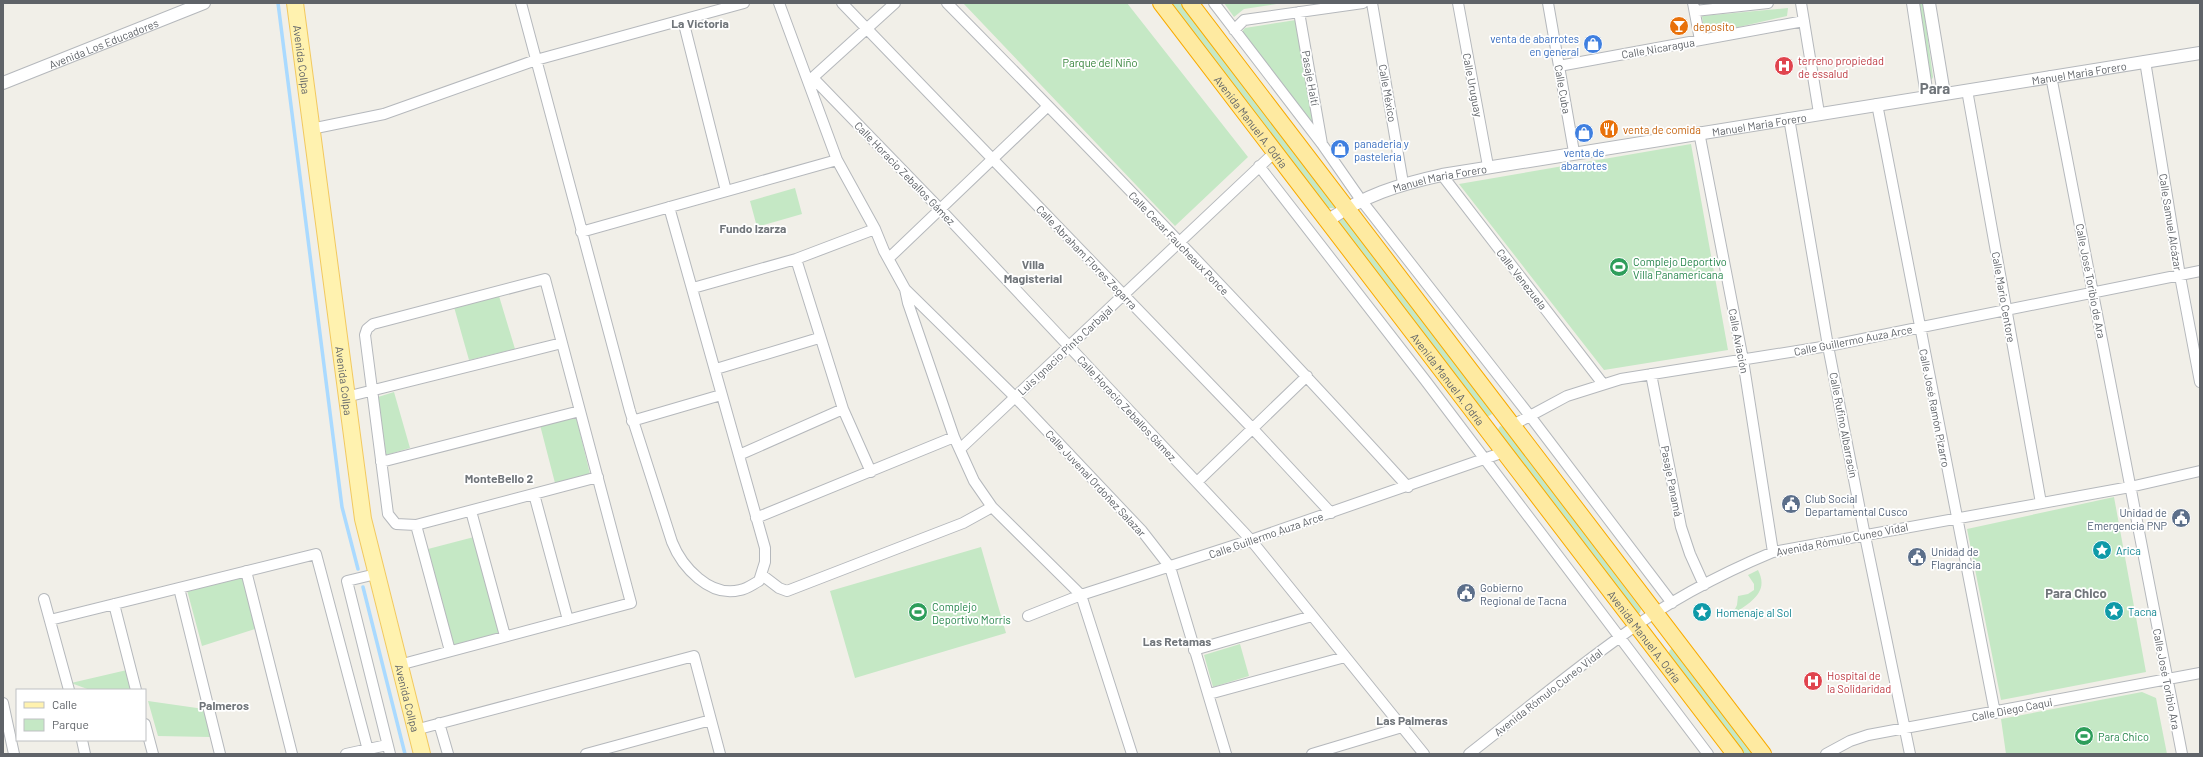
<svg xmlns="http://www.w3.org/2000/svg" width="2203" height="757" font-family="Barlow,sans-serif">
<rect width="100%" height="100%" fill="#f1efe8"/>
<path fill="#c5e8c5" d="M963 3H1127L1248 157 1175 226Z
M1169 3H1183L1336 206 1335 208H1326Z
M1224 3H1283L1244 9 1234 17Z
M1916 3H1923L1933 77 1932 79 1926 80Z
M1788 8 1787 16 1704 35 1702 16Z
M1296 20 1318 131 1241 33 1245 28Z
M1691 144 1728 350 1604 370 1459 184Z
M795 188 802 214 757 227 750 201Z
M1346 216 1491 409 1492 414 1487 417 1336 222Z
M499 296 515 349 469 360 454 307Z
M394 392 410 448 386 455 378 397Z
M576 416 590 474 555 483 540 425Z
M1500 426 1504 427 1641 609 1640 613 1637 614 1497 431Z
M2114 497 2146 672 2001 700 1967 529Z
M474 537 499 633 454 645 428 549Z
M981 547 1006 633 855 678 830 591Z
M1758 570C1770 593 1749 603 1732 615L1737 605 1738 596 1748 594 1754 590V584L1748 575Z
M243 577 255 629 202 646 187 590Z
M1240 644 1249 676 1213 687 1204 655Z
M1674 647 1756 754H1741L1667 657 1670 650Z
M127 670 132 690H90L71 683Z
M2142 692 2156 698 2167 754H2006L2001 719Z
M148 701 204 709 210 737 158 736Z"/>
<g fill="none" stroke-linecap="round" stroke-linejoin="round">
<path stroke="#aadaff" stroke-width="3.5" d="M278 3 342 507 358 569
M363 587 405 754"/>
<defs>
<path id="minor" d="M521 3 630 411 672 542C682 567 710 598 740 590 747 589 753 584 759 581L765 562V548L669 207
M842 3 1253 429 1331 513
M947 3C1103 161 1258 322 1408 487
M1214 3 1322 144 1361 200 1530 416 1672 603
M1372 3 1403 183
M1458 3 1488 166
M1548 3 1574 152
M1693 3 1700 40
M1801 3 1819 113
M1695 11 1768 3
M1299 12 1322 144
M683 20 726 191
M1234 30 1244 20 1363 3
M2145 61 2180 276 2200 382
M1559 66 1804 21
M2051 76 2182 754
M813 78 940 209 1251 540 1424 754
M809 81 895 3
M1967 90 2041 503
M1877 104 1995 713
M1789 118 1828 346 1865 536 1910 754
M311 129 384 114 536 60 744 3
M1699 132 1743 360 1773 552
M837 160 875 229 884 251 905 289 1015 397 1142 531 1170 567 1226 754
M1259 166 1425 380 1708 754
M1442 175 1603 384
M581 232 837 160 779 3
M889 258 1048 106
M796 259 843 409 871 472
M693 288 796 259 875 229
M905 289 908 303 954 437 974 481 992 507 1081 595 1132 754
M716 369 819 338
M1651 374 1681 527 1690 554 1704 585
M346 397 562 343
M632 421 721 395
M1513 425 1567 396 1621 379 1828 346 2200 271
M960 449 1275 152
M739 455 843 409
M381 462 580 411
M1197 482 1307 376
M534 494 568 620
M471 511 505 636
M756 518 954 437
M416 525 450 651
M246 571 292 754
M376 574 347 581 390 754
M762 575 779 588 787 591 963 523 992 507
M179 588 220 754
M44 599 69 690
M114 604 136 690
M1028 616 1081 595 1251 540 1504 452
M50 620 316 554 369 754
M1194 650 1312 616
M399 665 631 603 545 279 373 324 367 329 365 335 388 514 396 524 416 525 598 477
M1209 694 1345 657
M3 703 14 754
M439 723 448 754
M145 724 153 754
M415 730 694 656 720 754
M82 740 85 754
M346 754 387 745
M586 754 711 720
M1312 754 1402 727
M1469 754C1519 715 1568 674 1620 637 1667 602 1720 574 1773 552L2130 487 2200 471
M1826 754 1850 741 1868 735 2200 673"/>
<g id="tertiary">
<path d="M1913 3 1927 96"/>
<path d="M1929 3 1944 94"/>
<path id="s1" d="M3 83 204 3"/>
<path id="s2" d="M1327 221C1365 195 1397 185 1442 175L2200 53"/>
</g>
<g id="primary">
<path id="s3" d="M295 3 363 519 422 754"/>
</g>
<g id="trunk">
<path id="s4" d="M1161 3 1735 754"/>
<path d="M1190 3 1763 754"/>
</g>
</defs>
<use href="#minor" stroke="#b5b8bc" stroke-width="12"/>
<use href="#tertiary" stroke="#b5b8bc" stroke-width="14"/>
<use href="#primary" stroke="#f2c960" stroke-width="18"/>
<use href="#trunk" stroke="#f9ab00" stroke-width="18"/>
<use href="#minor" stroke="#fff" stroke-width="10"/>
<use href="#tertiary" stroke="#fff" stroke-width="12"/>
<use href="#primary" stroke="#fff2af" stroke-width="16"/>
<use href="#trunk" stroke="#feeaa1" stroke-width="16"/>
</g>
<defs>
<symbol id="bar-disc" viewBox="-11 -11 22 22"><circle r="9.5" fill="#e8710a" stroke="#fff"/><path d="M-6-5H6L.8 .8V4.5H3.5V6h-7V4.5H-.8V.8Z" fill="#fff"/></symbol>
<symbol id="shop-disc" viewBox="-11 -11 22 22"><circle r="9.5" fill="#3f7fe0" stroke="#fff"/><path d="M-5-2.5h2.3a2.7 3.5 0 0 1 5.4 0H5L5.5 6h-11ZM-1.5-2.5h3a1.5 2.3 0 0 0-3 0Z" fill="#fff"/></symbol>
<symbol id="hospital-disc" viewBox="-11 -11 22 22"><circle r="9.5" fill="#e0444e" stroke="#fff"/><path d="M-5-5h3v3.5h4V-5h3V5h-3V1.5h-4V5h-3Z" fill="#fff"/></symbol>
<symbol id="restaurant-disc" viewBox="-11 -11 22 22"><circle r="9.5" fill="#e8710a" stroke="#fff"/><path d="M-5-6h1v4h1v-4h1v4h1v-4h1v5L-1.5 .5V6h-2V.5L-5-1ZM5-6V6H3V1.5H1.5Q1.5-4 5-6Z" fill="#fff"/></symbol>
<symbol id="stadium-disc" viewBox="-11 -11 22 22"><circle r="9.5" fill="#2e9e5b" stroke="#fff"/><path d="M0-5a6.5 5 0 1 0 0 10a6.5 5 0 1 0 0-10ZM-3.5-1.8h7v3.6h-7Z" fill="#fff"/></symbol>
<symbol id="civic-disc" viewBox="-11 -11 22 22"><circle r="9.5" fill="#5c6f8a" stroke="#fff"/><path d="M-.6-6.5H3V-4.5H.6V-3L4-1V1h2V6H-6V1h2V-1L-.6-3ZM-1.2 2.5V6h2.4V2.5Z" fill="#fff"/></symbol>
<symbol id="sight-disc" viewBox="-11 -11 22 22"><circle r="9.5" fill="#0f9aa8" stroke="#fff"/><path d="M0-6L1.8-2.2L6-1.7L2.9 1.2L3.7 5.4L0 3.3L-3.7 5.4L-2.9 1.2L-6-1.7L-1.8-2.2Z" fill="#fff"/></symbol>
</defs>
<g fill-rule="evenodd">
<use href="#bar-disc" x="1668" y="15" width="22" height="22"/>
<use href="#shop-disc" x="1582" y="33" width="22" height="22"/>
<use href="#hospital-disc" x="1773" y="55" width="22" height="22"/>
<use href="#restaurant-disc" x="1598" y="118" width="22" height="22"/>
<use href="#shop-disc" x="1573" y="122" width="22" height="22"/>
<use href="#shop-disc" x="1329" y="138" width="22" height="22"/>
<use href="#stadium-disc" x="1608" y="256" width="22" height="22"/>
<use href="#civic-disc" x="1780" y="493" width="22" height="22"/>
<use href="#civic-disc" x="2170" y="507" width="22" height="22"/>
<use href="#sight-disc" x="2091" y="539" width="22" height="22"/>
<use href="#civic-disc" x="1906" y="546" width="22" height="22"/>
<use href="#civic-disc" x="1455" y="582" width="22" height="22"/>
<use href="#sight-disc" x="2103" y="600" width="22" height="22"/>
<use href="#stadium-disc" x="907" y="601" width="22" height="22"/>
<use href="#sight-disc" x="1691" y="601" width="22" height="22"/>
<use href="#hospital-disc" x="1802" y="670" width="22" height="22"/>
<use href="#stadium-disc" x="2073" y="725" width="22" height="22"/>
</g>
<g text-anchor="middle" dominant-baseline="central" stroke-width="3.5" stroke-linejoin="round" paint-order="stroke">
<g font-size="11" fill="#c56008" stroke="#fff" text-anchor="start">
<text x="1693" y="26">deposito</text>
<text x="1623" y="129">venta de comida</text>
</g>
<g font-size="11" fill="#366cbe" stroke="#fff" text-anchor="end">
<text x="1579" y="38">venta de abarrotes<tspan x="1579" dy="13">en general</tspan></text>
<text x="1354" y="143" text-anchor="start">panaderia y<tspan x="1354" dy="13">pasteleria</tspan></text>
<text x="1584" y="152" text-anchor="middle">venta de<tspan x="1584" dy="13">abarrotes</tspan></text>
</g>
<g font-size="11" fill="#5f6368" stroke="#fff">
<text stroke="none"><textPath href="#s1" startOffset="108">Avenida Los Educadores</textPath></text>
<text transform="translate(1658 48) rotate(-10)">Calle Nicaragua</text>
<text stroke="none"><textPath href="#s3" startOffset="57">Avenida Collpa</textPath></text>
<text stroke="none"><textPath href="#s2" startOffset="770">Manuel Maria Forero</textPath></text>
<text transform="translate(1311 78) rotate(80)">Pasaje Haití</text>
<text transform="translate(1473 85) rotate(79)">Calle Uruguay</text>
<text transform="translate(1563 89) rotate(80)">Calle Cuba</text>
<text transform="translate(1388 93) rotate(80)">Calle México</text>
<text stroke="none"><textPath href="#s4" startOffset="149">Avenida Manuel A. Odría</textPath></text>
<text stroke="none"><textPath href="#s2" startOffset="446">Manuel Maria Forero</textPath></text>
<text transform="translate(905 173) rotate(46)">Calle Horacio Zeballos Gámez</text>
<text stroke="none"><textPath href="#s2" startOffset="122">Manuel Maria Forero</textPath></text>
<text transform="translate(2171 222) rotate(81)">Calle Samuel Alcázar</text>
<text transform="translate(1179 243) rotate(46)">Calle Cesar Faucheaux Ponce</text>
<text transform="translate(1087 257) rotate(46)">Calle Abraham Flores Zegarra</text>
<text transform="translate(1522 279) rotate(52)">Calle Venezuela</text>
<text transform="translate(2091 281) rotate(79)">Calle José Toribio de Ara</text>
<text transform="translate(2004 297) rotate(80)">Calle Mario Centore</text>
<text transform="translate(1853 340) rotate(-11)">Calle Guillermo Auza Arce</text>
<text transform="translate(1739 341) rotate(79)">Calle Aviación</text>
<text transform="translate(1065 350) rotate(-43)">Luis Ignacio Pinto Carbajal</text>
<text stroke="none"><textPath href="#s4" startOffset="473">Avenida Manuel A. Odría</textPath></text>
<text stroke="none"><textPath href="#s3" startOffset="381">Avenida Collpa</textPath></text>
<text transform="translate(1127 408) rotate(47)">Calle Horacio Zeballos Gámez</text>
<text transform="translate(1935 408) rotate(79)">Calle José Ramón Pizarro</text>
<text transform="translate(1844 425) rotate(79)">Calle Rufino Albarracín</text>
<text transform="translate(1672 481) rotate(79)">Pasaje Panamá</text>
<text transform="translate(1096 483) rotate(47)">Calle Juvenal Ordoñez Salazar</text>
<text transform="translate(1266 535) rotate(-19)">Calle Guillermo Auza Arce</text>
<text transform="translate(1842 539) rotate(-11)">Avenida Rómulo Cuneo Vidal</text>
<text stroke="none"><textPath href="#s4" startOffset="797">Avenida Manuel A. Odría</textPath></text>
<text transform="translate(2167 679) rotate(79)">Calle José Toribio Ara</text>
<text transform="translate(1548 692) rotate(-38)">Avenida Rómulo Cuneo Vidal</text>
<text stroke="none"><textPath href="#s3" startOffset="705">Avenida Collpa</textPath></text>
<text transform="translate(2012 709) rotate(-11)">Calle Diego Caqui</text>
</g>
<g font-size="11" fill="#be3a42" stroke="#fff" text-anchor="start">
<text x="1798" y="60">terreno propiedad<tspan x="1798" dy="13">de essalud</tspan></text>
<text x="1827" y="675">Hospital de<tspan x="1827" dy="13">la Solidaridad</tspan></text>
</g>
<g font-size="11" fill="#348238" stroke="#fff">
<text x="1100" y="62">Parque del Niño</text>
</g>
<g font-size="11" fill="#27864d" stroke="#fff" text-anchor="start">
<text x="1633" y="261">Complejo Deportivo<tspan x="1633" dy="13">Villa Panamericana</tspan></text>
<text x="932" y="606">Complejo<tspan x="932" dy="13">Deportivo Morris</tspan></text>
<text x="2098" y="736">Para Chico</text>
</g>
<g font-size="11" fill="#4e5e75" stroke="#fff" text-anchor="start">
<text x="1805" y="498">Club Social<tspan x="1805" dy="13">Departamental Cusco</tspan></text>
<text x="2167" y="512" text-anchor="end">Unidad de<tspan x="2167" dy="13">Emergencia PNP</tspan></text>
<text x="1931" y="551">Unidad de<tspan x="1931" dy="13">Flagrancia</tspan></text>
<text x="1480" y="587">Gobierno<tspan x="1480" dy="13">Regional de Tacna</tspan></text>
</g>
<g font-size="11" fill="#0d838f" stroke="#fff" text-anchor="start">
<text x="2116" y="550">Arica</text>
<text x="2128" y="611">Tacna</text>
<text x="1716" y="612">Homenaje al Sol</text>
</g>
<g font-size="12" font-weight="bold" fill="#70757a" stroke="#fff">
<text x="700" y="23">La Victoria</text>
<text x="753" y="228">Fundo Izarza</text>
<text x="1033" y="264">Villa<tspan x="1033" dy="14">Magisterial</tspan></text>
<text x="499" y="478">MonteBello 2</text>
<text x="1177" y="641">Las Retamas</text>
<text x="224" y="705">Palmeros</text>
<text x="1412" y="720">Las Palmeras</text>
</g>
<g font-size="13" font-weight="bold" fill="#70757a" stroke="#fff">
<text x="2076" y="593">Para Chico</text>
</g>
<g font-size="15" font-weight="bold" fill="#70757a" stroke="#fff">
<text x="1935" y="88">Para</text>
</g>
</g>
<rect width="2203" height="757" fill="none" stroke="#5f6368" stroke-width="8"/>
<rect x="16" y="689" width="130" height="52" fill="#ffffff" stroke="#bfc1c3"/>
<rect x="24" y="702" width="20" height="6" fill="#fff2af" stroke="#bfc1c3"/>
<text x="52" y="709" font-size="12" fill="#5f6368">Calle</text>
<rect x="24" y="719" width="20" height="12" fill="#c5e8c5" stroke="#bfc1c3"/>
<text x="52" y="729" font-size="12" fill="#5f6368">Parque</text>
</svg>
